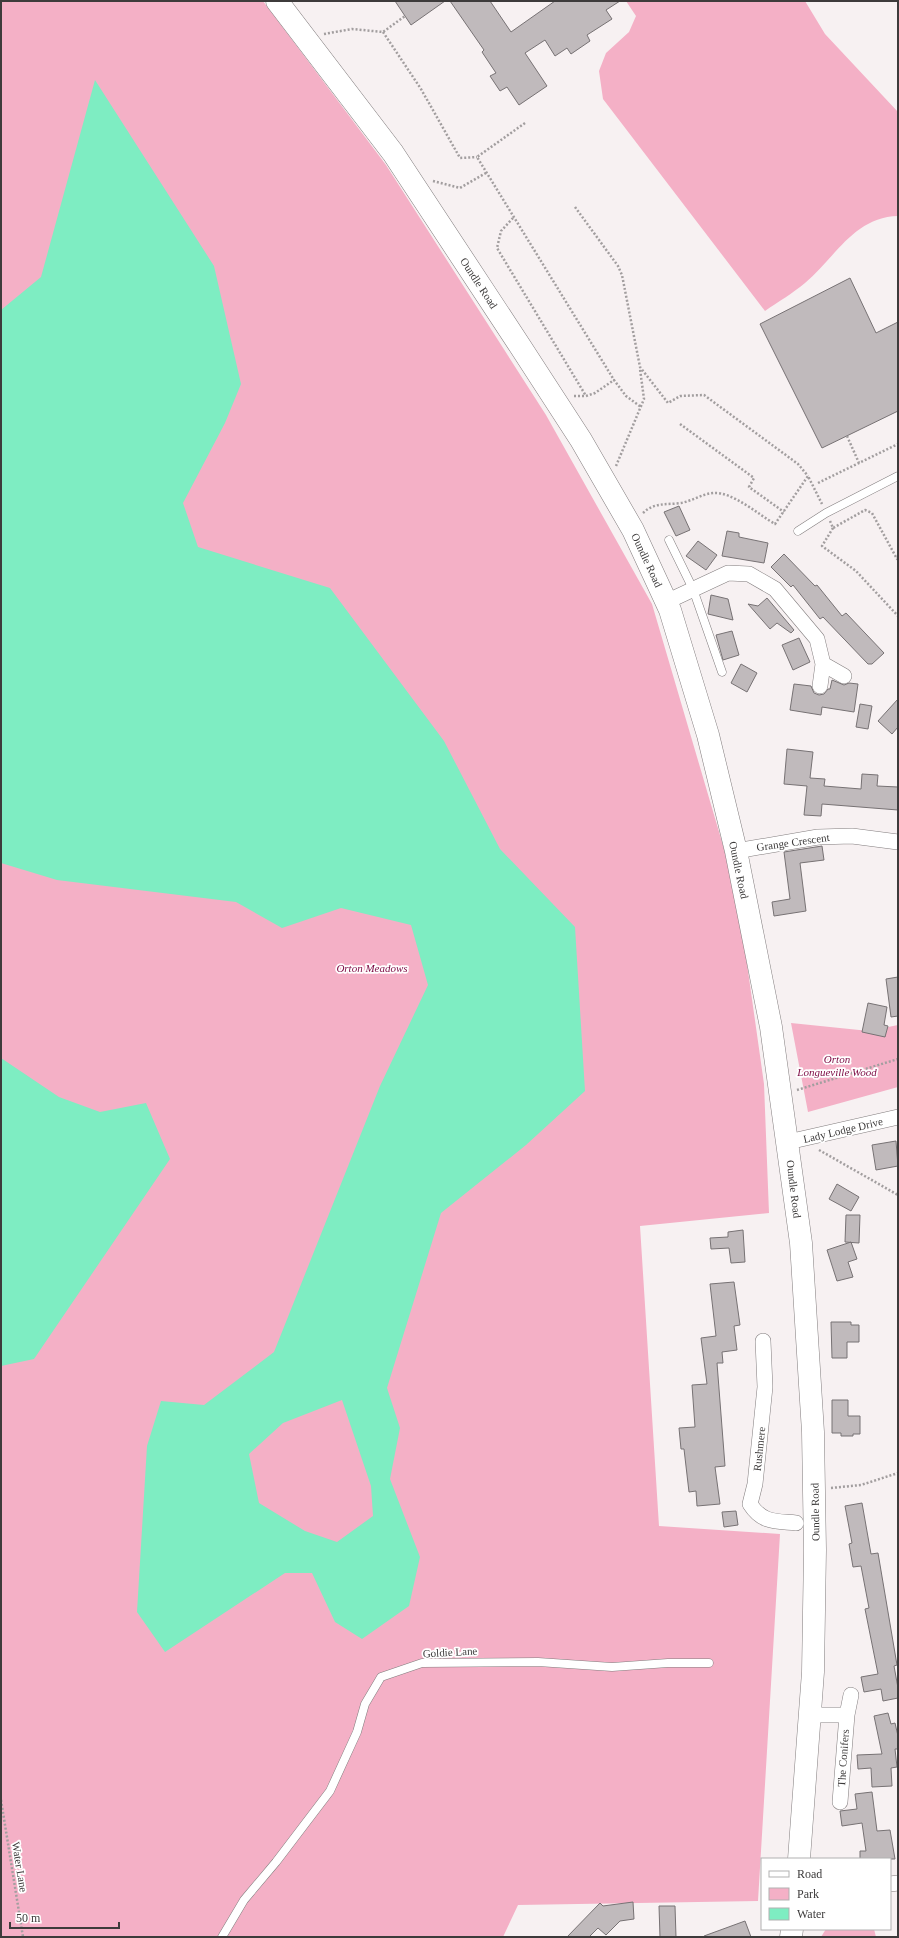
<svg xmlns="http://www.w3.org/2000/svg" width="899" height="1938" font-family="'Times New Roman',serif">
<rect width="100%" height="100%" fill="#f7f1f2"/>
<path fill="#f4b0c6" d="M1 1H263L386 165 546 415 652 604 737 893 764 1084 769 1213 640 1226 659 1526 780 1534 758 1901 518 1905 503 1937H1Z
M626 1H805L825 34 898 112V216C854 217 835 258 805 283 793 293 778 302 765 311L603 99 599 71 606 53 629 32 636 16Z
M791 1023 869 1031 898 1025V1087L808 1112Z
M826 1929H874L876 1937H821Z"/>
<path fill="#7eedc2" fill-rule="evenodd" d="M95 80 214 266 241 384 225 423 183 503 198 547 330 588 444 741 500 849 575 927 585 1091 526 1145 441 1213 387 1388 400 1428 390 1479 420 1557 409 1606 362 1639 335 1622 312 1573H285L165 1652 137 1612 147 1446 161 1401 204 1405 274 1352 380 1086 428 985 411 925 341 908 282 928 236 902 57 880 1 863V310L41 277ZM342 1400 371 1486 373 1516 337 1542 305 1531 259 1503 249 1454 283 1423Z
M1 1058 59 1097 100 1112 146 1103 170 1159 34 1359 1 1366Z"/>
<path fill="#c0babc" stroke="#777274" d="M395 1H445L411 25Z
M450 1H490L511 32 555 1H620L606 10 612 19 587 35 590 41 571 54 567 48 555 56 545 40 525 53 547 86 519 105 507 87 500 91 490 76 496 73 482 52 484 50Z
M850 278 876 333 898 322V411L822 448 760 324Z
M679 506 690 530 676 536 664 512Z
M727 531 739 533V537L768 543 764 563 722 556Z
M698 541 717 555 706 570 686 556Z
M784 554 815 586 817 585 842 616 846 613 884 653 872 664H868L823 617 820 619 793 585 791 587 771 567Z
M711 595 728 599 733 620 708 614Z
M767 598 794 630 791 633 777 623 770 629 748 604 758 606Z
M732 631 739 655 723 660 716 635Z
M799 638 810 662 793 670 782 645Z
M741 664 757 673 747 692 731 683Z
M832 680 844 685 849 683 858 684 854 712 822 707 821 715 790 710 794 684 811 686 814 693 819 695 824 694 828 689H830Z
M898 699V727L892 734 878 721Z
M860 704 872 706 868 729 856 727Z
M787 749 813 752 810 778 825 779 824 786 861 789 862 774 878 775 877 786 898 787V810L822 804 821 816 804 815 807 786 784 784Z
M822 846 824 860 800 863 806 911 774 916 772 902 790 899 784 852Z
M898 977V1016L891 1017 886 979Z
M868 1003 887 1007 884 1025 888 1026 885 1037 862 1032Z
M896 1141 898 1166 876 1170 872 1145Z
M837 1184 859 1197 851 1211 829 1199Z
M846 1215H860L859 1243 845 1242Z
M743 1230 745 1262 731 1263 729 1248 711 1249 710 1238 728 1237V1232Z
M851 1242 857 1259 848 1262 853 1277 837 1281 827 1250Z
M734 1282 740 1325 734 1326 737 1350 722 1352 723 1363H717L725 1466 715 1467 720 1504 697 1506 696 1491 689 1492 684 1449H681L679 1428 695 1427 692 1385 707 1384 701 1338 716 1336 710 1284Z
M831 1322H851V1325H859V1342H847V1358H832Z
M832 1400H848V1416H860V1434H853V1436H841V1433H832Z
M862 1503 871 1554 878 1553 897 1665 894 1666 898 1688V1698L883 1701 881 1689 864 1692 861 1677 878 1674 865 1609 869 1608 861 1566 853 1567 849 1544 852 1543 845 1506Z
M736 1511 738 1525 724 1527 722 1512Z
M888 1713 891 1724 895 1723 898 1736V1749H895L897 1767 891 1768 892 1786 872 1787 871 1768 858 1769 857 1755 882 1754 874 1716Z
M872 1792 877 1831 890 1830 895 1859H860V1851H866L862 1823 842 1826 840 1811 857 1809 855 1794Z
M633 1902 634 1919 620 1921 606 1935 598 1928 589 1937H567L600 1903 603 1906Z
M659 1906H675L676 1937H660Z
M745 1921 751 1937H704V1936Z"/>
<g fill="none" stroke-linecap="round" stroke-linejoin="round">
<defs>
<path id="service" d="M798 531 826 513 898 476
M669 540 693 589 722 672
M222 1937 244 1900 276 1862 330 1791 357 1732 365 1704 381 1677 422 1663 538 1662 612 1667 668 1663H709"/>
<path id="minor" d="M666 602 728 573 749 574 775 589 817 639 823 664 820 686
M823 664 844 676
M736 851 818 837 852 836 898 842
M788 1142 898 1117
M763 1341 765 1387 755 1484 750 1504C762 1523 775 1521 796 1523
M810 1715H847L840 1802
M847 1715 851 1695
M890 1884 898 1883"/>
<path id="primary" d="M277 1 393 153 520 346 581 440 633 530 670 610 708 735 736 851 771 1027 801 1243 813 1432 815 1550 813 1672 799 1859
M791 1937 792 1929"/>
</defs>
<use href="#service" stroke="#827d7e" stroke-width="9"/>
<use href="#minor" stroke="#827d7e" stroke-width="16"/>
<use href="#primary" stroke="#827d7e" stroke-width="23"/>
<path stroke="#a29e9f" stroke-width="2.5" stroke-dasharray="2 2" stroke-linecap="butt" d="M383 32 421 89 460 158 477 157
M324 34 352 29 383 32 405 16
M525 123 477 157 614 380
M433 181 460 188 486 173
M575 207 618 266 622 275 640 367 668 403 680 396 704 395 798 464 808 476
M513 218 501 231 497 248 586 396
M574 396H586L595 393 614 380 626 396 641 407
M680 424 754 478 749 487 784 512
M847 436 859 463
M616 466 644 399 640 369
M818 483 898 444
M643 513C654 502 667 505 681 503 692 501 702 494 713 493 732 491 759 515 775 524L808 476 822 504
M830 521 833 528 865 510 872 513 897 559 898 558
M833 528 822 546 856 571 898 616
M797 1090 898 1059
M819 1150 898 1195
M831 1488 861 1485 898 1473
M1 1800 23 1937"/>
<use href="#service" stroke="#fff" stroke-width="8"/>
<use href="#minor" stroke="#fff" stroke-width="15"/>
<use href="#primary" stroke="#fff" stroke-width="22"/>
</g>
<g text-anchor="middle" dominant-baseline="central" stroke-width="3.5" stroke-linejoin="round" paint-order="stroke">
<g font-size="11" fill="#3d3b3b" stroke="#fff">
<text transform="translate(479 283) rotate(57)">Oundle Road</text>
<text transform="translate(647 560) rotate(65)">Oundle Road</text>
<text transform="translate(793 842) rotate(-8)">Grange Crescent</text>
<text transform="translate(739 870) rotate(78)">Oundle Road</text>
<text transform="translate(843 1130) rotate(-13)">Lady Lodge Drive</text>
<text transform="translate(794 1189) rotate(83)">Oundle Road</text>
<text transform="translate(759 1449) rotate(-84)">Rushmere</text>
<text transform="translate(815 1512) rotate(-91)">Oundle Road</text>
<text transform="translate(450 1652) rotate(-3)">Goldie Lane</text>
<text transform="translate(843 1758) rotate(-86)">The Conifers</text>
<text transform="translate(20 1867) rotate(81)">Water Lane</text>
</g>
<g font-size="11" font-style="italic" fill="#7d0b44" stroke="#fff">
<text x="372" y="968">Orton Meadows</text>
<text x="837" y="1059">Orton<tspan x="837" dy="13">Longueville Wood</tspan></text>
</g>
</g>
<rect width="899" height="1938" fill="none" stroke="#3d3b3b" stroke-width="4"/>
<rect x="761" y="1858" width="130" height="72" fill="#ffffff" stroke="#b1b1b1"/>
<rect x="769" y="1871" width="20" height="6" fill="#ffffff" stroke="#b1b1b1"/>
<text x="797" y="1878" font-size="12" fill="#3d3b3b">Road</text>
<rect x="769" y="1888" width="20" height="12" fill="#f4b0c6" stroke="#b1b1b1"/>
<text x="797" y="1898" font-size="12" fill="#3d3b3b">Park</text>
<rect x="769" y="1908" width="20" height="12" fill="#7eedc2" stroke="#b1b1b1"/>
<text x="797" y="1918" font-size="12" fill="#3d3b3b">Water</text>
<path d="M10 1922v6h109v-6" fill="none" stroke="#3d3b3b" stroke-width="2"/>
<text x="16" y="1922" font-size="12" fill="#3d3b3b" stroke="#ffffff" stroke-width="3" paint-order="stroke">50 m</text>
</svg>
